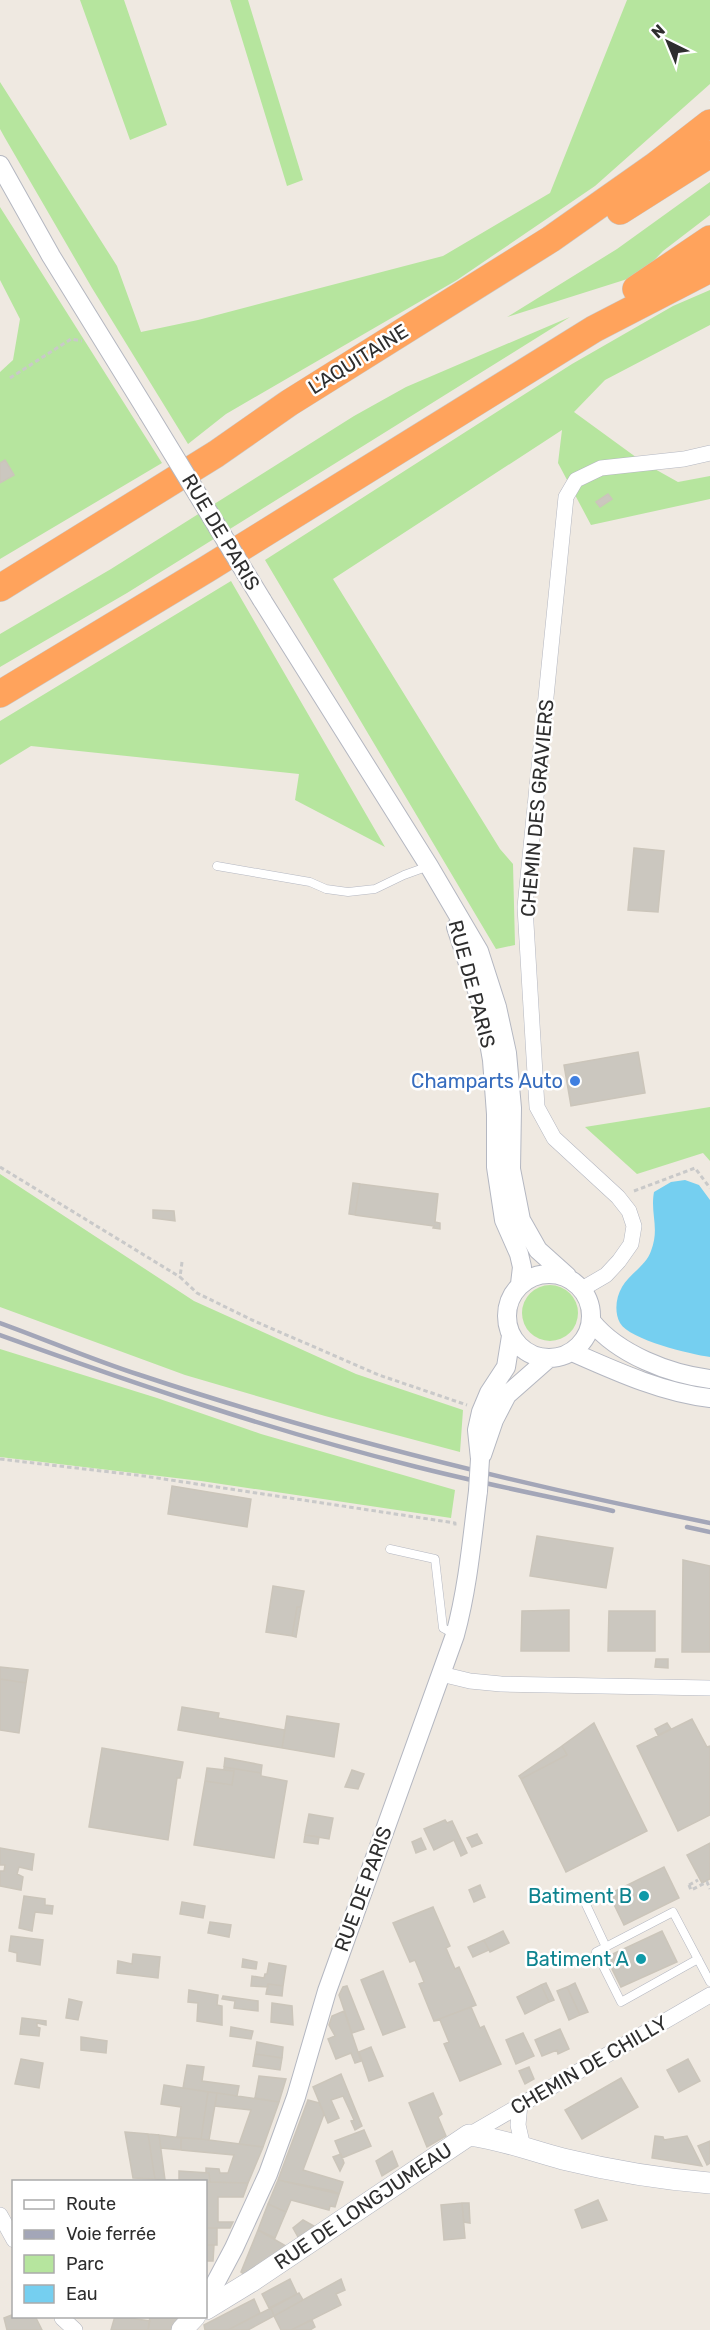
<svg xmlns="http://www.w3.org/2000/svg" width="710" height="2330" font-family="Rubik,sans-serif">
<rect width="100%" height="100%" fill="#efe9e1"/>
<path fill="#b6e59e" d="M80 0H124L167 125 130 140Z
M230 0H248L303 180 287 186Z
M627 0H710V84L595 186 457 280 226 414 188 444 92 288 5 138 0 129V82L117 266 141 332 198 320 443 256 550 193Z
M710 182V215L663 251 640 275 507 317 617 249Z
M0 207 162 463 0 559V372L13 360 20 319 0 280Z
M710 290V325L605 380 574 412 644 463 678 482 710 476V499L591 525 558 463 562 430 333 579 500 849 513 864 515 945 496 949 265 560 572 364 673 306Z
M570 317 127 593 0 667V634L111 569 354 416 406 387Z
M231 581 385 847 295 800 299 774 31 746 0 765V721Z
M710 1107V1161L703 1153 637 1174 585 1127Z
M0 1174 194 1301 356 1374 463 1410 460 1452 325 1416 185 1375 0 1307Z
M522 1313a28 28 0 1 1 56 0a28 28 0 1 1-56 0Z
M0 1349 157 1398 261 1434 455 1490 451 1518 201 1481 0 1457Z"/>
<path fill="#75cff0" d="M685 1180 699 1185 710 1200V1357C690 1354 630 1340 620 1323 614 1312 616 1297 622 1287 629 1274 646 1266 651 1251 660 1228 650 1214 654 1192L671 1182Z"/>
<path fill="#cbc7bf" stroke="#cbc5ba" stroke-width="1.5" d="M5 460 14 475 0 483V463Z
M608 494 612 499 600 507 596 502Z
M634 848 664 851 658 912 628 910Z
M638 1052 645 1093 571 1106 564 1065Z
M353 1183 360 1184 355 1215 349 1214Z
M360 1184 438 1194 435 1222 440 1223V1229L433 1228 434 1226 355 1215Z
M153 1210 174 1211 175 1221 153 1218Z
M172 1486 251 1499 247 1527 168 1514Z
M537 1536 613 1548 606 1588 530 1576Z
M683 1560 710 1566V1652H682Z
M273 1586 304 1591 301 1607H297L292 1636 266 1632Z
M297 1607H301L296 1637 292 1636Z
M569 1610V1651H521L522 1611Z
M609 1611H655V1651H608Z
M656 1659H668V1668L655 1667Z
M0 1667 28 1670 26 1683 0 1679Z
M0 1679 26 1683 19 1733 0 1730Z
M182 1707 219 1713 218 1718 285 1730 282 1748 178 1730Z
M287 1716 339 1724 334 1757 282 1748Z
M692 1719 707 1747 710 1746V1815L678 1831 637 1746Z
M594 1723 647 1831 566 1872 521 1779 567 1755 562 1746Z
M667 1723 671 1729 658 1735 655 1729Z
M562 1746 567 1755 521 1779 519 1776Z
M102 1748 183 1762 180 1778H177L168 1840 89 1827Z
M225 1758 262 1765 261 1773 224 1767Z
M224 1767 261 1773V1776L287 1781 274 1858 194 1845 205 1781 232 1785 234 1771 224 1770Z
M207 1768 234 1771 232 1785 205 1781Z
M352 1770 364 1774 358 1789 345 1787Z
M309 1814 333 1818 329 1839 305 1835Z
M445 1820 447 1823 452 1821 467 1853 461 1856 454 1840 434 1850 424 1829Z
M477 1834 482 1843 472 1847 467 1838Z
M305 1835 319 1837 318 1844 304 1842Z
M421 1838 426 1849 416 1853 412 1842Z
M710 1843V1879L702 1883 687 1855Z
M0 1848 34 1854 32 1870 19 1867 17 1874 23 1877 21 1890 0 1886V1871H4L5 1865H0Z
M664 1867 679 1898 624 1925 609 1894Z
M480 1885 485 1897 474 1902 469 1890Z
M24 1896 45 1899V1905L53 1906 52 1914 35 1912 32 1931 19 1928Z
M182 1902 205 1906 203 1918 180 1914Z
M433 1907 450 1946 446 1948 455 1969 459 1967 476 2005 434 2021 419 1984 424 1982 415 1960 410 1962 393 1923Z
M210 1922 231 1925 229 1937 208 1933Z
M503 1931 509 1943 490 1952 484 1940Z
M662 1931 677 1962 621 1987 606 1957Z
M11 1936 43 1940 40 1965 17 1961V1953L9 1951Z
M484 1940 489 1950 473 1957 468 1947Z
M133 1954 160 1957 158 1978 117 1973 118 1961 132 1964Z
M243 1959 257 1962 256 1969 242 1967Z
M269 1963 286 1966 283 1986 268 1984V1987L251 1986 252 1976 264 1978 265 1974H267Z
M383 1971 405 2027 383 2035 361 1980Z
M546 1983 554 2000 549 2002 541 1985Z
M575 1983 588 2012 580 2015 567 1987Z
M268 1984 283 1986 282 1996 266 1994Z
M541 1985 549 2002 525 2014 517 1997Z
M347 1986 364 2029 352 2033 339 1995 343 1987Z
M567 1987 580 2015 569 2020 557 1991Z
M189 1990 218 1995 217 2005 222 2006V2025L197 2021 198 2003 188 2002Z
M223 1996 258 2001V2011L234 2008 235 2001 222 1999Z
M69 1999 82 2002 78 2020 66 2018Z
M272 2003 292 2006 293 2025 271 2022Z
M471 2007 480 2028 484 2026 501 2064 460 2081 444 2044 449 2042 440 2020 434 2021Z
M344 2011 361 2061 355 2063 351 2053 336 2059 328 2039 335 2036 329 2025 332 2016Z
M22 2018 46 2021V2025L37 2023V2027L40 2028 39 2036 20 2034Z
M231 2027 253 2031 251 2039 230 2036Z
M560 2029 569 2049 558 2054 557 2050 542 2056 535 2040Z
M523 2033 534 2056 516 2064 506 2040Z
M81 2037 107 2041 106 2053 81 2050Z
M257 2042 283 2047 282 2058 255 2054Z
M371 2047 383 2076 369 2081 359 2052Z
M255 2054 282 2058 280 2070 253 2066Z
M21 2059 43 2063 39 2088 15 2084Z
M688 2059 700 2081 679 2092 667 2070Z
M187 2065 204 2067 202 2081 239 2086 237 2096 183 2088Z
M529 2067 534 2079 525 2084 519 2071Z
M341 2074 362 2126 355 2130 351 2121 354 2120 343 2096 331 2100 339 2118 328 2123 313 2087Z
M259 2076 286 2079 279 2102 255 2098Z
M621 2078 638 2107 582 2139 565 2110Z
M164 2085 208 2092 201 2139 177 2137 181 2107 161 2104Z
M208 2092 217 2093 209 2140 201 2139Z
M217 2093 279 2102 263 2147 239 2144 251 2110 215 2106Z
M433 2093 442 2114 438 2117 446 2136 427 2147 409 2103Z
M308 2100 319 2103 324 2114 303 2170 343 2182 339 2194 278 2180Z
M364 2130 371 2146 342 2158 335 2141Z
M125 2132 148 2134 155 2179 133 2178Z
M148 2134 159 2135 165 2180 155 2179Z
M159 2135 181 2138V2150L161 2148Z
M655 2136 663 2137 664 2140 687 2136 702 2166 652 2158Z
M181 2138 201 2139 263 2147 248 2183 210 2182 209 2173H206V2168L219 2169 220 2173H228L234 2155 181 2150Z
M710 2141V2163L707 2165 698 2146Z
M392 2151 398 2166 382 2176 376 2161Z
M341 2154 344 2163 340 2171 333 2157Z
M179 2171 209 2173 210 2182 179 2181Z
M278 2180 333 2191 339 2194 335 2207 330 2206 329 2210 291 2200 286 2212 268 2204Z
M206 2182 248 2183 243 2197H218V2222H233L230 2228H206Z
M598 2200 607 2220 582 2228 575 2210Z
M462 2203H469L470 2223 464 2222Z
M462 2203 465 2238 444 2240 441 2205Z
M268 2204 286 2212 275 2238 258 2230Z
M303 2220 314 2226 298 2237 293 2228Z
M206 2228H217V2245H206Z
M258 2230 286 2246 245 2275 241 2272Z
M206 2245H214L213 2261H206Z
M290 2279 297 2294 269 2308 262 2294Z
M341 2279 345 2290 336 2294 341 2305 291 2330H281L274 2316Z
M299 2293 303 2300 274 2316 271 2308Z
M254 2299 260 2313 228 2330H205L204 2325Z
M271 2308 274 2316 248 2330H228Z
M14 2314V2316H35L42 2330H7L4 2318Z
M115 2316 150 2321 148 2330H111Z
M150 2316 167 2318 179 2316 181 2321 172 2330H148Z
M312 2320 315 2327 310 2330H291Z"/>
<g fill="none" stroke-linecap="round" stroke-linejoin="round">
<defs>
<path id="service" d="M217 866 310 882 326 889 348 892 375 889 404 875 429 866
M390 1549 435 1559 443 1628 454 1634
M582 1896 606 1947
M698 1959 621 2002 596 1952 673 1912 710 1982"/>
<path id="minor" d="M582 1289 606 1275 619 1261 631 1244 634 1226 629 1211 618 1197 554 1138 537 1107 525 907 566 497 576 480 601 468 684 459 710 453
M441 1674 470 1681 501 1684 710 1688
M520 2104 518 2125 523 2147
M469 2135 710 1995
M0 2215 14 2240
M62 2318 75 2330"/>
<path id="tertiary" d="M0 165 51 256 148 413
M262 600 429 866 479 951 497 1007 507 1053 512 1108 511 1169 521 1220 538 1250 567 1276
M456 927 483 1009 492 1060 496 1114V1167L504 1220 519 1254 522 1267 520 1284
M507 1316a42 42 0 1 1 84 0a42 42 0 1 1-84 0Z
M592 1322C618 1354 669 1374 710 1379
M572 1352C615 1371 663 1393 710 1398
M482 1455 494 1420 507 1395 549 1358
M480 1459 477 1430 481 1412 489 1393 506 1367 511 1336
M209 2306 208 2297 234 2248 268 2174 296 2097 327 1991 455 1635C468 1587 472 1539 478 1491"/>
<path id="secondary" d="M206 2309 252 2281 469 2135C502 2139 532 2151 563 2159 612 2171 660 2179 710 2183
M182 2330 195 2316"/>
<path id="motorway" d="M620 211 710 154
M636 289 710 239
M0 588 216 454 289 403 551 239 656 165 710 123
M0 694 207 569 594 329 710 269"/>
</defs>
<use href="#service" stroke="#b4b7c1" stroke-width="9"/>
<use href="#minor" stroke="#b4b7c1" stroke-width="16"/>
<use href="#tertiary" stroke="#b4b7c1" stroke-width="20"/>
<use href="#secondary" stroke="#b4b7c1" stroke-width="22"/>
<use href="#motorway" stroke="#c9c9c9" stroke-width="28"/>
<path stroke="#c9c9c9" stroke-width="3" stroke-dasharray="4.5 3" stroke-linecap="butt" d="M10 378 71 339 82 341
M0 1167 180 1277
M634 1191 695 1168 710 1188
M182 1262 180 1277 197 1293 252 1320 379 1375 467 1405
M0 1459 144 1476 455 1523V1527
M689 1885 691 1890 707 1882 710 1889
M689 1885 698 1880"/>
<use href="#service" stroke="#fff" stroke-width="8"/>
<use href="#minor" stroke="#fff" stroke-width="15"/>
<use href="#tertiary" stroke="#fff" stroke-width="18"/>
<use href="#secondary" stroke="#fff" stroke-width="21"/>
<use href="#motorway" stroke="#ffa35c" stroke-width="27"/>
<path stroke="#a3a6b8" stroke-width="4.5" d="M0 1323C47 1340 93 1360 140 1375 326 1437 518 1484 710 1523
M0 1335C136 1384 273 1431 413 1466 479 1483 547 1496 613 1511
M687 1527 710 1532"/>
<defs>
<path id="tertiary-bridge" d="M148 413 262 600
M478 1491 480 1459"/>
</defs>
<use href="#tertiary-bridge" stroke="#b4b7c1" stroke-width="20" stroke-linecap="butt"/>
<use href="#tertiary-bridge" stroke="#fff" stroke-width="18"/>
</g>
<circle fill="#3f7fe0" stroke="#fff" stroke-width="2" cx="575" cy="1081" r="6"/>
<g fill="#0f9aa8" stroke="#fff" stroke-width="2">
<circle cx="644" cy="1896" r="6"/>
<circle cx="641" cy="1959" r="6"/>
</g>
<g text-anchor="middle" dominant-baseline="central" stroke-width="5" stroke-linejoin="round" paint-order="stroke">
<g font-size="20" fill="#2e2e2e" stroke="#fff">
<text transform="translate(358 359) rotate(-32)">L'AQUITAINE</text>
<text transform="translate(221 532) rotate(59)">RUE DE PARIS</text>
<text transform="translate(537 808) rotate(-85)">CHEMIN DES GRAVIERS</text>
<text transform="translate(472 984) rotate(75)">RUE DE PARIS</text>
<text transform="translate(363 1889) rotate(-70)">RUE DE PARIS</text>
<text transform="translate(589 2065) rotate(-30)">CHEMIN DE CHILLY</text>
<text transform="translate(363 2206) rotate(-34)">RUE DE LONGJUMEAU</text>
</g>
<g font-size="20" fill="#366cbe" stroke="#fff" text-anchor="end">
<text x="563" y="1081">Champarts Auto</text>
</g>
<g font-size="20" fill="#0d838f" stroke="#fff" text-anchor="end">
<text x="632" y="1896">Batiment B</text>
<text x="629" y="1959">Batiment A</text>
</g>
</g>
<rect x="12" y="2180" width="195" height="138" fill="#ffffff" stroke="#ababab" stroke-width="1.5"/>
<rect x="24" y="2200" width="30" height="9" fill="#ffffff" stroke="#ababab" stroke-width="1.5"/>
<text x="66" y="2210" font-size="18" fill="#2e2e2e">Route</text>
<rect x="24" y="2230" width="30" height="9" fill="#a3a6b8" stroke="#ababab" stroke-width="1.5"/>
<text x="66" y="2240" font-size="18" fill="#2e2e2e">Voie ferrée</text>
<rect x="24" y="2255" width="30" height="18" fill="#b6e59e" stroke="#ababab" stroke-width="1.5"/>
<text x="66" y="2270" font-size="18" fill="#2e2e2e">Parc</text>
<rect x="24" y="2285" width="30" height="18" fill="#75cff0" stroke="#ababab" stroke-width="1.5"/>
<text x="66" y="2300" font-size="18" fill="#2e2e2e">Eau</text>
<g transform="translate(668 42) rotate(317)" stroke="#ffffff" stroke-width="4.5" paint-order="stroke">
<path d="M0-4.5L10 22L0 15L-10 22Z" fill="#2e2e2e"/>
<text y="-9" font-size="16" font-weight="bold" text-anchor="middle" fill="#2e2e2e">N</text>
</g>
</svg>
